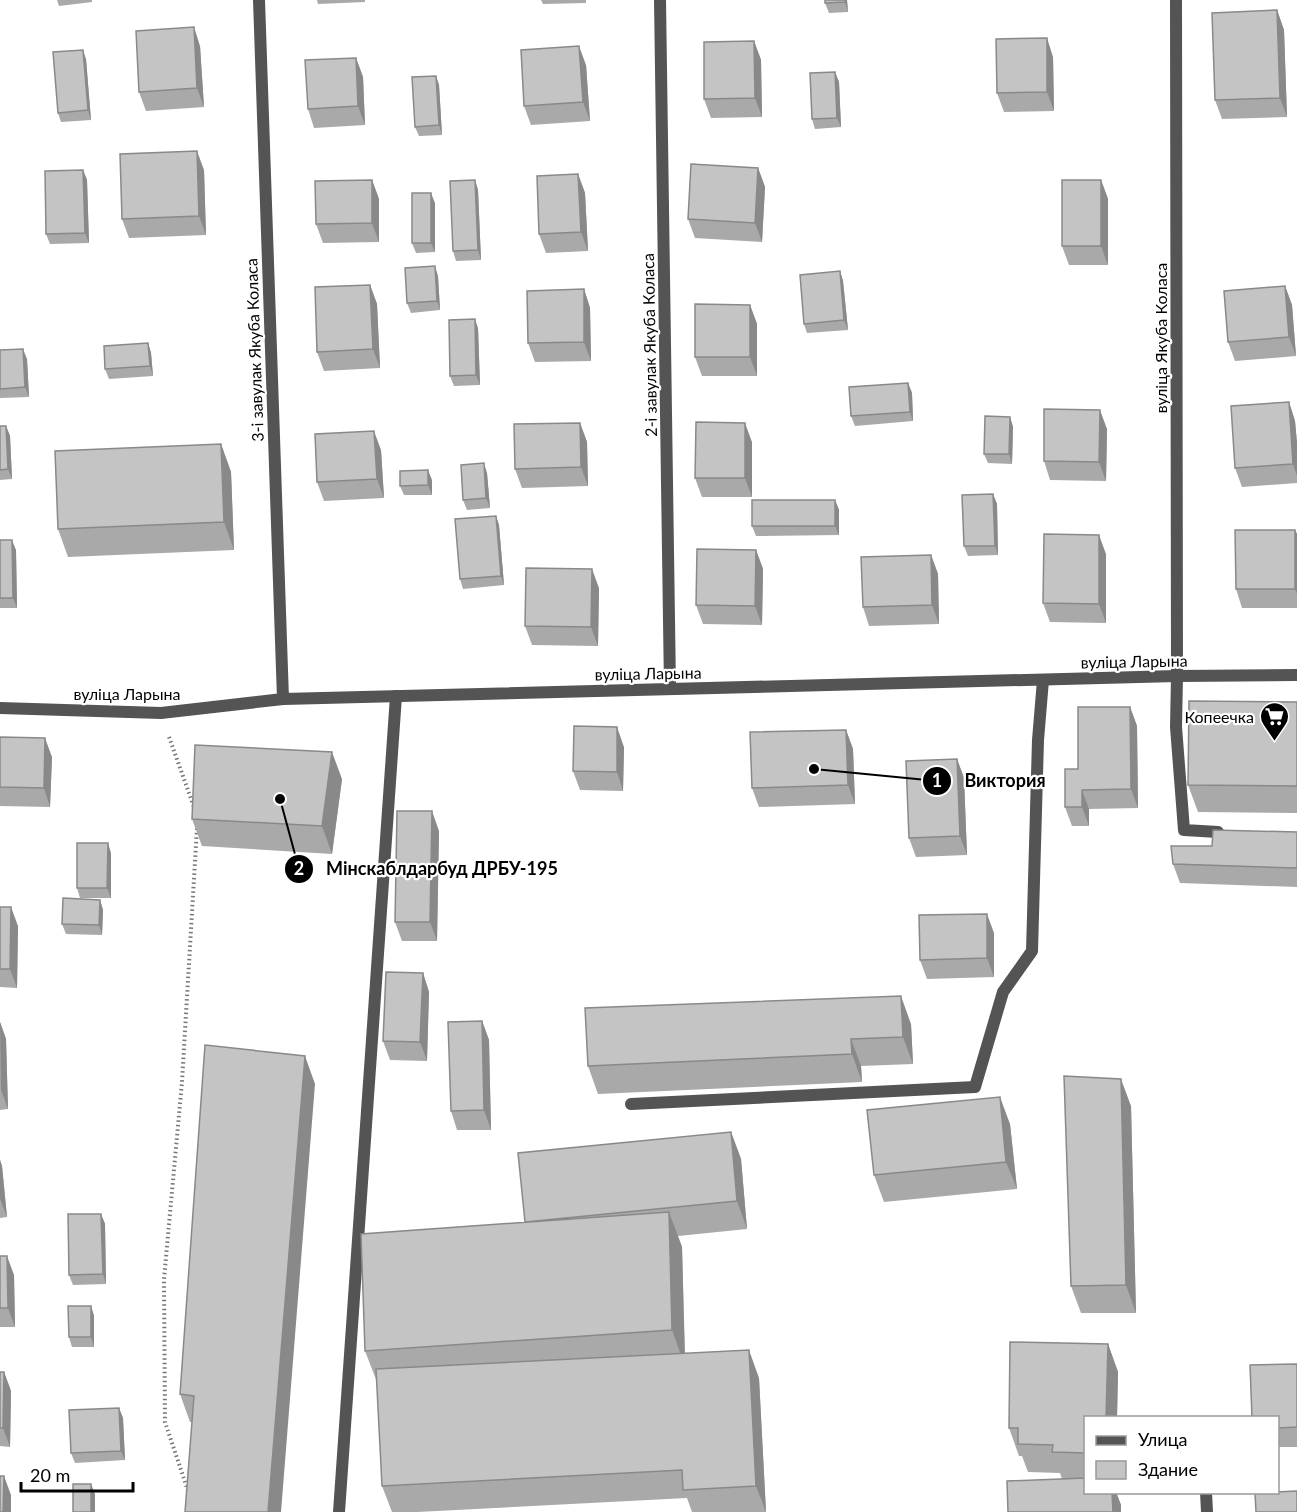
<svg xmlns="http://www.w3.org/2000/svg" width="1297" height="1512" font-family="Lato,sans-serif">
<rect width="100%" height="100%" fill="#fff"/>
<g fill="none" stroke-linecap="round" stroke-linejoin="round">
<path stroke="#767676" stroke-width="4" stroke-dasharray="1.5 3" stroke-linecap="butt" d="M169 737 194 807
M188 1491 165 1422 164 1279 182 1082 197 828"/>
<path stroke="#545454" stroke-width="12" d="M1177 676 1176 727 1184 830 1218 832
M631 1104 975 1087 1003 992 1032 951 1038 740 1043 680
M339 1512 396 696"/>
<path stroke="#545454" stroke-width="12" d="M259 0 283 699
M660 0 670 689
M0 708 161 713 283 699 1177 676
M1206 1492 1207 1512"/>
<path stroke="#545454" stroke-width="12" d="M1176 0 1177 676 1297 675"/>
</g>
<path fill="#a9a9a9" d="M57 0H92V2L59 6Z
M317 0H365V2L318 4Z
M541 0H586V3L543 4Z
M847 0 848 12 829 13 825 3Z
M1277 10 1284 30 1287 117 1222 119 1215 100Z
M754 41 761 60 762 117 711 118 704 99Z
M200 46 204 107 146 111 139 92Z
M1053 57 1054 111 1004 112 997 93Z
M356 58 363 77 365 125 314 128 308 109Z
M86 59 91 120 61 122 58 113Z
M586 65 590 121 531 125 524 106Z
M835 72 839 82 841 127 815 129 812 119Z
M436 76 439 85 442 135 419 136 415 127Z
M758 168 765 187 762 242 695 238 688 219Z
M83 170 87 180 89 243 50 244 46 234Z
M204 170 206 235 129 238 122 219Z
M578 174 585 193 588 251 546 253 539 234Z
M372 180 379 199V242L323 243 316 224Z
M475 180 478 190 481 260 456 261 453 251Z
M1101 180 1108 199V265H1069L1062 246Z
M435 203V252L416 253 412 243Z
M840 271 843 281 848 330 807 333 804 324Z
M438 276 440 310 411 313 407 303Z
M370 285 377 304 380 368 324 371 317 352Z
M1285 286 1292 305 1296 356 1235 361 1228 342Z
M584 289 590 308 591 361 535 362 528 343Z
M750 305 757 324V376H702L695 357Z
M478 328 480 385 454 386 450 376Z
M148 343 151 353 153 376 109 379 105 369Z
M0 350 27 359 29 397 0 398Z
M908 383 912 393 913 421 855 426 851 416Z
M1289 402 1295 421 1297 443V483L1242 487 1235 468Z
M1010 417 1013 427 1012 464 988 463 984 454Z
M580 423 587 442 588 486 522 488 515 469Z
M0 426H6L10 436 12 479 0 480Z
M1107 429 1106 481 1050 480 1044 461Z
M752 442V497H702L695 478Z
M221 444 231 472 234 550 68 557 58 529Z
M381 450 384 498 324 501 317 482Z
M487 473 490 508 467 510 463 500Z
M432 480V495H404L400 486Z
M993 494 997 504 998 555 968 556 964 546Z
M835 500 839 510V535L756 536 752 526Z
M496 516 499 525 504 585 463 589 460 579Z
M1295 530 1297 534V608H1242L1236 589Z
M0 540 16 550 17 608H0Z
M756 550 763 569 762 625 703 624 696 605Z
M1106 554V623L1050 622 1043 603Z
M931 555 938 574 939 624 869 626 863 607Z
M599 588 598 646 532 645 525 626Z
M1297 702V813L1198 812 1188 785Z
M1130 707 1137 726 1138 808 1089 809V826H1072L1065 807 1078 769Z
M846 730 853 749 855 804 759 807 752 788Z
M0 737 52 757 50 807 0 806Z
M624 747 623 791 580 790 573 771Z
M957 759 964 778 967 855 916 857 909 838Z
M342 779 332 854 202 846 192 819Z
M439 831 437 941H402L395 922Z
M1297 832V887L1180 883 1173 864 1212 846Z
M111 853V898H80L77 888Z
M100 900 103 910 102 935 66 934 62 924Z
M0 907 18 926 17 988 0 987Z
M994 933V977L927 979 920 960Z
M423 973 429 992 427 1061 390 1060 383 1041Z
M482 1021 489 1040 491 1130H457L451 1111Z
M0 1022 6 1039 8 1109 0 1110Z
M911 1024 913 1064 861 1066 862 1082 598 1094 588 1066Z
M315 1084 192 1422H190L180 1394Z
M1131 1106 1136 1313H1081L1071 1286Z
M1010 1124 1017 1189 884 1202 874 1175Z
M731 1132 741 1159 747 1229 678 1236 682 1247 685 1353 759 1378 766 1512H692L687 1498 417 1512H392L382 1486 377 1382 365 1351 525 1222Z
M0 1160 2 1166 7 1217 0 1218Z
M101 1214 105 1224 106 1284 73 1285 69 1275Z
M0 1256 14 1275 15 1327H0Z
M91 1306 94 1316V1347H72L69 1337Z
M1010 1342 1108 1344 1118 1372 1117 1418H1086V1492H1116L1121 1505V1512H1008L1007 1481 1062 1479 1060 1473 1028 1472 1022 1456H1019L1009 1428Z
M1297 1364V1447H1278V1418Z
M0 1372H4L11 1391 10 1447 0 1446Z
M119 1408 123 1418 125 1460 75 1463 71 1453Z"/>
<path fill="#898989" d="M845 0H847L848 12 845 2Z
M1277 10 1284 30 1287 117 1280 98Z
M194 27 200 46 204 107 197 88Z
M1047 38 1053 57 1054 111 1047 92Z
M754 41 761 60 762 117 755 98Z
M579 46 586 65 590 121 583 102Z
M83 50 86 59 91 120 88 110Z
M356 58 363 77 365 125 358 106Z
M835 72 839 82 841 127 837 118Z
M436 76 439 85 442 135 439 125Z
M197 151 204 170 206 235 199 216Z
M758 168 765 187 762 242 755 223Z
M83 170 87 180 89 243 85 233Z
M578 174 585 193 588 251 581 232Z
M372 180 379 199V242L372 223Z
M475 180 478 190 481 260 478 250Z
M1101 180 1108 199V265L1101 246Z
M431 193 435 203V252L431 243Z
M435 266 438 276 440 310 437 301Z
M840 271 843 281 848 330 844 320Z
M370 285 377 304 380 368 373 349Z
M1285 286 1292 305 1296 356 1289 337Z
M584 289 590 308 591 361 584 342Z
M750 305 757 324V376L750 357Z
M475 319 478 328 480 385 476 375Z
M148 343 151 353 153 376 150 366Z
M23 349 27 359 29 397 25 387Z
M908 383 912 393 913 421 910 412Z
M1289 402 1295 421 1297 443V476L1293 464Z
M1100 410 1107 429 1106 481 1099 462Z
M1010 417 1013 427 1012 464 1009 454Z
M580 423 587 442 588 486 581 467Z
M745 423 752 442V497L745 478Z
M6 426 10 436 12 479 8 469Z
M374 431 381 450 384 498 377 479Z
M221 444 231 472 234 550 224 522Z
M484 463 487 473 490 508 486 498Z
M428 470 432 480V495L428 485Z
M993 494 997 504 998 555 995 546Z
M835 500 839 510V535L835 526Z
M496 516 499 525 504 585 501 576Z
M1295 530 1297 534V594L1295 589Z
M1099 535 1106 554V623L1099 604Z
M12 540 16 550 17 608 13 598Z
M756 550 763 569 762 625 755 606Z
M931 555 938 574 939 624 932 605Z
M592 569 599 588 598 646 591 627Z
M1130 707 1137 726 1138 808 1131 789Z
M617 727 624 747 623 791 617 772Z
M846 730 853 749 855 804 848 785Z
M45 738 52 757 50 807 44 788Z
M332 752 342 779 332 854 322 826Z
M957 759 964 778 967 855 960 836Z
M1082 790 1089 809V826L1082 807Z
M432 811 439 831 437 941 430 922Z
M108 843 111 853V898L107 888Z
M100 900 103 910 102 935 99 925Z
M11 907 18 926 17 988 10 969Z
M987 914 994 933V977L987 958Z
M423 973 429 992 427 1061 420 1042Z
M901 996 911 1024 913 1064 903 1037Z
M482 1021 489 1040 491 1130 484 1110Z
M0 1022 6 1039 8 1109 1 1090Z
M851 1039 861 1066 862 1082 852 1054Z
M305 1056 315 1084 281 1512H268Z
M1121 1079 1131 1106 1136 1313 1126 1285Z
M1000 1097 1010 1124 1017 1189 1006 1162Z
M731 1132 741 1159 747 1229 737 1201Z
M0 1160 2 1166 7 1217 0 1199Z
M669 1212 682 1247 685 1366 672 1330Z
M101 1214 105 1224 106 1284 103 1274Z
M7 1256 14 1275 15 1327 8 1308Z
M91 1306 94 1316V1347L91 1337Z
M1108 1344 1118 1372 1117 1418H1106Z
M749 1350 759 1378 766 1512 756 1486Z
M4 1372 11 1391 10 1447 3 1428Z
M119 1408 123 1418 125 1460 121 1451Z
M4 1476 11 1495V1512H3Z
M91 1484 95 1494V1512H91Z
M1112 1492H1116L1121 1505V1512H1113Z"/>
<path fill="#c4c4c4" stroke="#898989" stroke-width="1.5" d="M825 0H845V2L825 3Z
M1277 10 1280 98 1215 100 1212 13Z
M194 27 197 88 139 92 136 31Z
M1047 38V92L997 93 996 39Z
M754 41 755 98 704 99V42Z
M579 46 583 102 524 106 521 50Z
M83 50 88 110 58 113 53 52Z
M356 58 358 106 308 109 305 60Z
M835 72 837 118 812 119 810 73Z
M436 76 439 125 415 127 412 77Z
M197 151 199 216 122 219 120 154Z
M691 164 758 168 755 223 688 219Z
M83 170 85 233 46 234 45 171Z
M578 174 581 232 539 234 537 176Z
M372 180V223L316 224 315 181Z
M475 180 478 250 453 251 450 181Z
M1062 180H1101V246H1062Z
M412 193H431V243H412Z
M435 266 437 301 407 303 405 268Z
M840 271 844 320 804 324 800 275Z
M370 285 373 349 317 352 315 287Z
M1285 286 1289 337 1228 342 1224 291Z
M584 289V342L528 343 527 291Z
M695 304 750 305V357H695Z
M475 319 476 375 450 376 449 320Z
M148 343 150 366 105 369 104 346Z
M23 349 25 387 0 389V350Z
M908 383 910 412 851 416 849 387Z
M1289 402 1293 464 1235 468 1231 406Z
M1044 409 1100 410 1099 462 1044 461Z
M985 416 1010 417 1009 454H984Z
M696 422 745 423V478H695Z
M580 423 581 467 515 469 514 424Z
M0 426H6L8 469 0 470Z
M374 431 377 479 317 482 315 434Z
M221 444 224 522 58 529 55 451Z
M484 463 486 498 463 500 461 465Z
M428 470V485L400 486V471Z
M993 494 995 546H964L962 495Z
M752 500H835V526H752Z
M496 516 501 576 460 579 455 519Z
M1235 530H1295V589H1236Z
M1044 534 1099 535V604L1043 603Z
M0 540H12L13 598H0Z
M697 549 756 550 755 606 696 605Z
M931 555 932 605 863 607 861 557Z
M526 568 592 569 591 627 525 626Z
M1189 701 1297 702V786L1188 785Z
M1078 707H1130L1131 789 1082 790V807H1065V769H1078Z
M574 726 617 727V772L573 771Z
M846 730 848 785 752 788 750 732Z
M0 737 45 738 44 788 0 787Z
M195 745 332 752 322 826 192 819Z
M957 759 960 836 909 838 906 761Z
M397 811H432L430 922H395Z
M1213 830 1297 832V868L1173 864 1171 846H1212Z
M77 843H108L107 888H77Z
M63 898 100 900 99 925 62 924Z
M0 907H11L10 969H0Z
M987 914V958L920 960 919 915Z
M386 972 423 973 420 1042 383 1041Z
M901 996 903 1037 851 1039 852 1054 588 1066 585 1008Z
M482 1021 484 1110 451 1111 448 1022Z
M205 1045 305 1056 268 1512H185L194 1396 180 1394Z
M1064 1076 1121 1079 1126 1285 1071 1286Z
M1000 1097 1006 1162 874 1175 867 1110Z
M731 1132 737 1201 525 1222 518 1153Z
M669 1212 672 1330 365 1351 361 1234Z
M68 1214H101L103 1274 69 1275Z
M0 1256H7L8 1308H0Z
M68 1306H91V1337H69Z
M1010 1342 1108 1344 1106 1418H1086V1453L1052 1452 1053 1445 1018 1444V1428H1009Z
M749 1350 756 1486 683 1490 682 1470 382 1486 376 1369Z
M1297 1364V1427L1278 1428V1418H1252L1250 1365Z
M0 1372H4L3 1428H0Z
M119 1408 121 1451 71 1453 69 1410Z
M0 1476H4L3 1512H0Z
M1086 1478V1492H1112L1113 1512H1008L1007 1481Z
M73 1484H91V1512H73Z
M1297 1491V1512H1256L1255 1493Z"/>
<defs>
<symbol id="supermarket-pin" viewBox="-11 -11 22 30"><path d="M0 17L-7.5 6A9.5 9.5 0 1 1 7.5 6Z" fill="#000" stroke="#fff"/><path d="M-6-5.5h2.5l.6 2H6L4.5 2H-2.5L-4.4-4H-6ZM-1.5 3.2a1.3 1.3 0 1 0 .1 0ZM3 3.2a1.3 1.3 0 1 0 .1 0Z" fill="#fff"/></symbol>
</defs>
<g fill-rule="evenodd">
<use href="#supermarket-pin" x="1258" y="700" width="33" height="45"/>
</g>
<g text-anchor="middle" dominant-baseline="central" stroke-width="4.5" stroke-linejoin="round" paint-order="stroke">
<g font-size="16" fill="#000" stroke="#fff">
<text transform="translate(1160 338) rotate(-90)">вуліца Якуба Коласа</text>
<text transform="translate(649 345) rotate(-91)">2-і завулак Якуба Коласа</text>
<text transform="translate(254 350) rotate(-92)">3-і завулак Якуба Коласа</text>
<text transform="translate(1134 661) rotate(-1)">вуліца Ларына</text>
<text transform="translate(648 673) rotate(-1)">вуліца Ларына</text>
<text x="127" y="693">вуліца Ларына</text>
</g>
<g font-size="16" fill="#000" stroke="#fff" text-anchor="end">
<text x="1254" y="716">Копеечка</text>
</g>
</g>
<path fill="none" stroke="#000" stroke-width="2" d="M814 769L937 781M280 799L299 869"/>
<g fill="#000" stroke="#fff" stroke-width="2">
<circle cx="814" cy="769" r="6"/>
<circle cx="280" cy="799" r="6"/>
<circle cx="937" cy="781" r="15"/>
<circle cx="299" cy="869" r="15"/>
</g>
<g font-size="18" text-anchor="middle" font-weight="bold" fill="#fff">
<text x="937" y="787">1</text>
<text x="299" y="875">2</text>
</g>
<g font-size="18" text-anchor="middle" font-weight="bold" fill="#000" stroke="#fff" stroke-width="4.5" stroke-linejoin="round" paint-order="stroke">
<text x="1005" y="787">Виктория</text>
<text x="442" y="875">Мінскаблдарбуд ДРБУ-195</text>
</g>
<rect x="1084" y="1416" width="195" height="78" fill="#ffffff" stroke="#999999" stroke-width="1.5"/>
<rect x="1096" y="1436" width="30" height="9" fill="#545454" stroke="#999999" stroke-width="1.5"/>
<text x="1138" y="1446" font-size="18" fill="#000000">Улица</text>
<rect x="1096" y="1461" width="30" height="18" fill="#c4c4c4" stroke="#999999" stroke-width="1.5"/>
<text x="1138" y="1476" font-size="18" fill="#000000">Здание</text>
<path d="M21 1482v9h112v-9" fill="none" stroke="#000000" stroke-width="3"/>
<text x="30" y="1482" font-size="18" fill="#000000" stroke="#ffffff" stroke-width="4.5" paint-order="stroke">20 m</text>
</svg>
